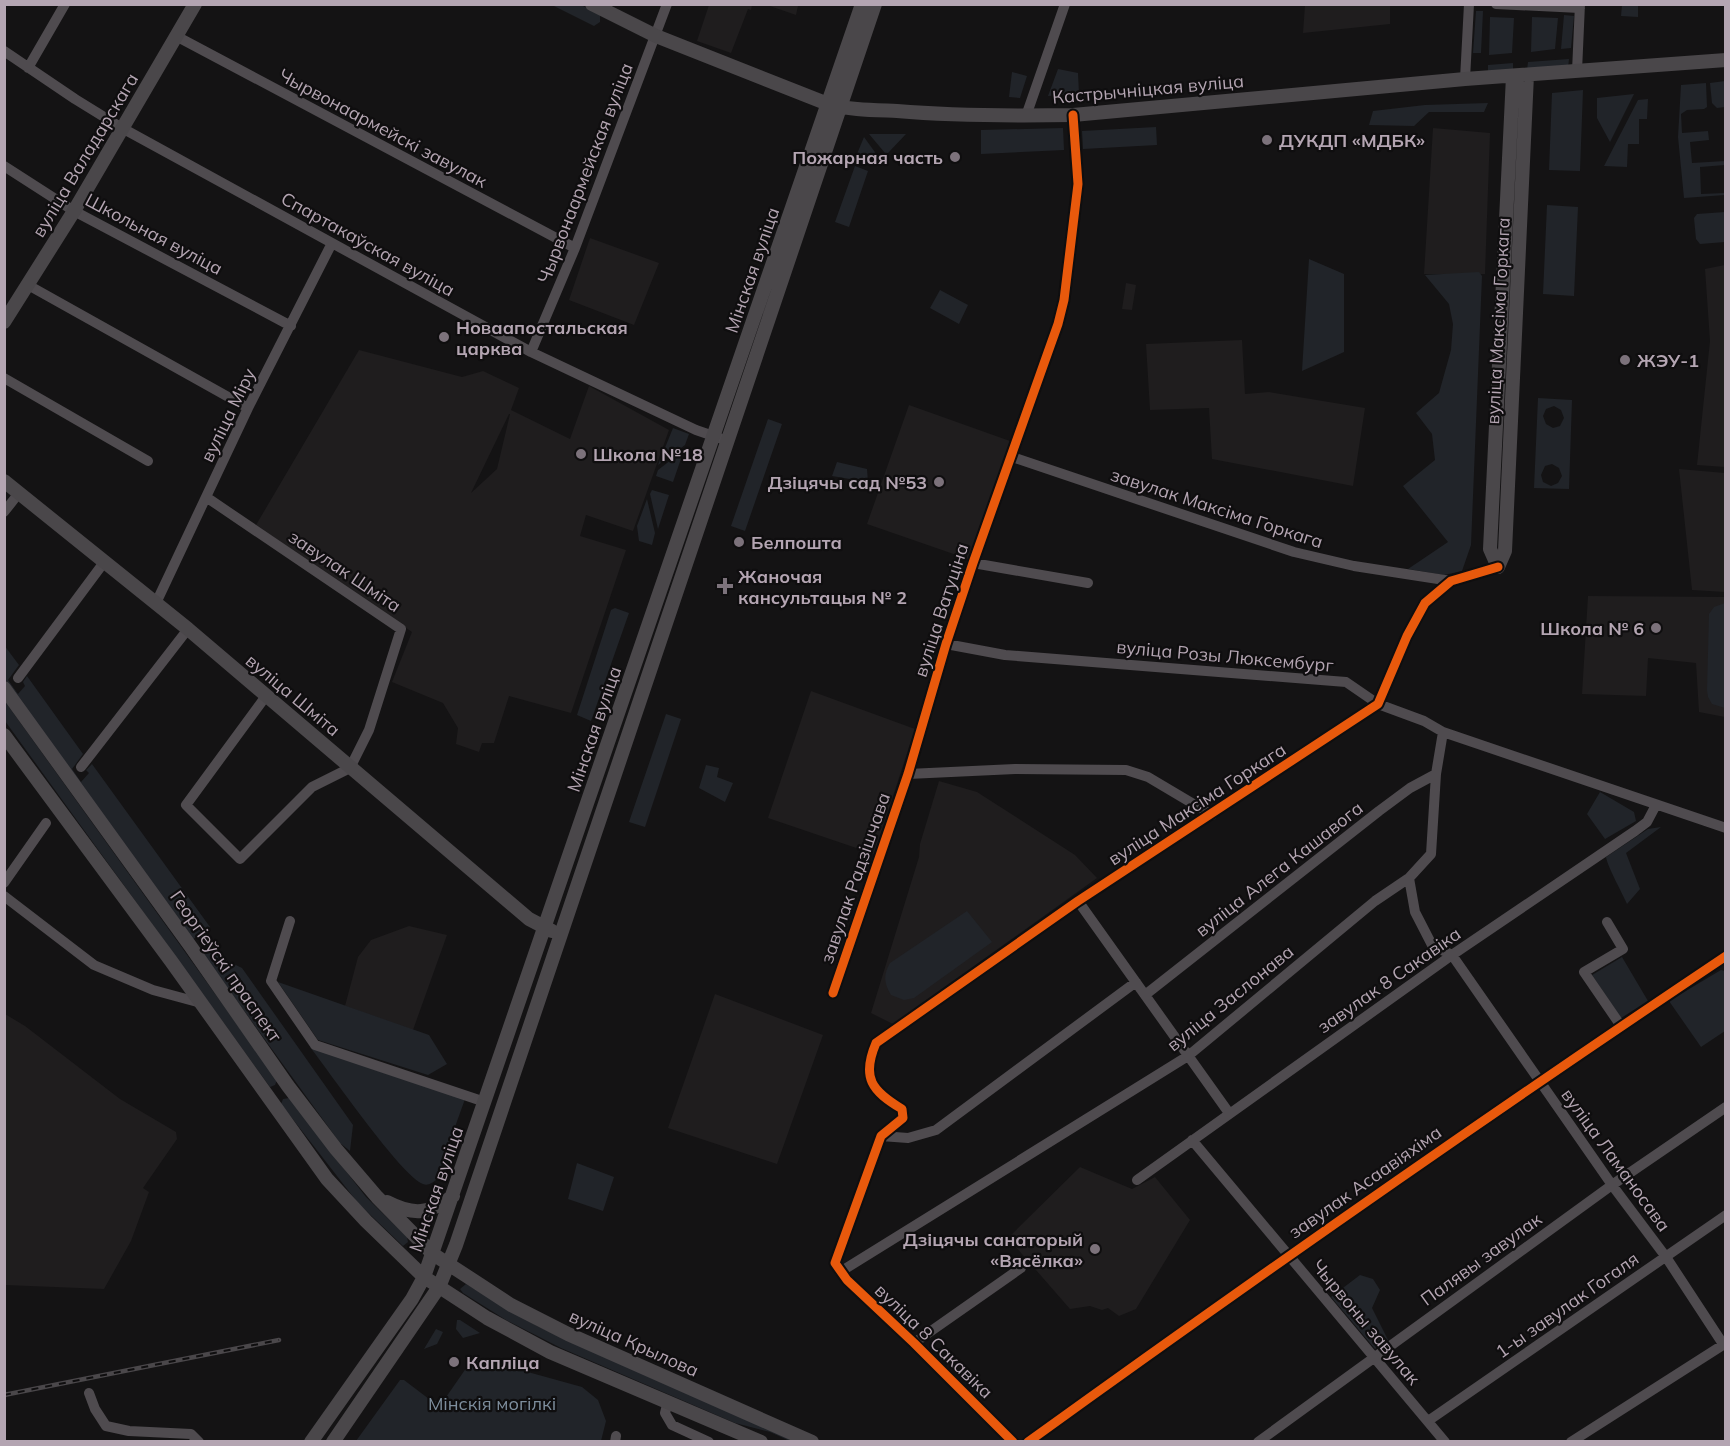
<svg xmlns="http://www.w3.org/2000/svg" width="1730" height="1446" font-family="Mulish,sans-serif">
<rect width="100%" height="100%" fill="#141314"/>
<path fill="#1f1d1e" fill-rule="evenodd" d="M709 5H752L751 10 748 9 731 53 697 41Z
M767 5H794L798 6 796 15Z
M1305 5H1390V24L1303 33Z
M1433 128 1490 133 1485 274H1424Z
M590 238 659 263 634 325 569 300Z
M1725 265H1726L1725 467 1697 465 1710 341 1705 269Z
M1126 283 1136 285 1132 310 1122 309Z
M1242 340 1245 394 1269 392 1365 408 1353 486 1212 459 1209 408 1150 410 1146 344Z
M359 350 462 377 483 371 519 388 511 410 570 439 589 386 669 430 633 531 586 515 580 536 626 550 571 713 509 696 494 743H482L479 752 456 744 458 728 443 703 392 682 412 632 256 525ZM510 414 497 469 471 493 509 414Z
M909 405 1010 441 968 559 867 524Z
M1679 469 1725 473V592L1692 590Z
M1588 596 1725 597V717L1699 712 1696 663 1648 658 1646 696 1582 694Z
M811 691 915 729 874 854 768 818Z
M939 781 977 792 1075 855 1097 878 893 1024 871 1013 919 857 920 844Z
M409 926 447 935 413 1030 345 1006 358 957 371 940Z
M715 994 823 1035 777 1164 668 1128Z
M5 1014 25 1026 120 1099 176 1132 177 1139 143 1188 149 1192 131 1241 104 1289 5 1285Z
M1080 1167 1132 1189 1155 1177 1190 1220 1136 1309 1119 1316 1108 1308 1102 1310 1090 1306 1070 1309 1008 1238Z"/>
<path fill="#212429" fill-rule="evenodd" d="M552 5H581L600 14V22L594 26Z
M1622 5H1638V17L1621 16Z
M1476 11H1483L1481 53H1473Z
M1564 15 1574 16 1571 48 1561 49Z
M1490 17 1514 18 1512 53 1489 55Z
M1532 17 1558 18 1555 49 1531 52Z
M1569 59 1568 68 1527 70 1528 62Z
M1513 63V71L1488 73V65Z
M1058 69 1078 73 1079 94 1048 96Z
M1012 72 1027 76 1020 98 1009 97Z
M1725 81V107L1717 108 1712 103 1710 83Z
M1706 83 1707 107 1704 109 1687 110 1681 114 1682 133 1708 131 1709 140 1690 142 1692 163 1725 161V165L1700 167 1701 194 1725 193V195L1684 198 1678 137 1681 85Z
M1583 90 1580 171 1549 170 1552 93Z
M1634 94 1610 142 1597 118V98Z
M1648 99 1647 119H1639V144H1628L1627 167 1604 166 1638 100Z
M1488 103 1484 112H1429L1414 126 1369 125 1373 111 1425 105Z
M1156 127 1157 145 1083 149 1082 131Z
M1063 128 1064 150 981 154V130Z
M869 134H906L888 153H885Z
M864 137 877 155 857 154Z
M855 166 868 171 849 227 835 222Z
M1547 205 1578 207 1574 296 1543 294Z
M1725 212V242L1700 244 1696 239 1694 218 1697 214Z
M1309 259 1344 274V352L1302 371Z
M1479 272 1482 276 1471 545 1462 571 1444 575 1408 569 1448 542 1403 486 1435 460 1432 434 1416 413 1439 393 1451 350 1453 324 1449 304 1425 275Z
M940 290 968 305 959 324 930 308Z
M1538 398 1572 400 1569 489 1534 488ZM1554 406 1561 410 1564 418 1560 426 1553 428 1546 424 1543 416 1546 409ZM1552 464 1559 468 1562 476 1558 483 1551 486 1543 482 1541 475 1545 466Z
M768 419 782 424 745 531 731 526Z
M673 428 689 434 685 445 658 465Z
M684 450 673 482 656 476 658 470Z
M837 462 867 469 868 482 832 476Z
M652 490 669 495 658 529 650 494Z
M647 499 655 533 652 545 639 541 637 526Z
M1725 603 1726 708H1725L1712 704 1708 697 1707 690 1709 614 1714 607Z
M615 608 629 613 591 721 577 715 611 610Z
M4 645 19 665 8 680 18 694 25 686 23 682 27 676 83 754 72 769 81 782 89 773 86 770 92 764 210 927 192 940 5 679Z
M4 700 277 1080 275 1085 270 1087 5 721Z
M666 714 681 719 645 827 629 822Z
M706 765 719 768 717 777 733 783 725 802 699 788Z
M1600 792 1634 812 1636 821 1605 839 1587 814Z
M1661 827 1626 853 1640 889 1627 904C1622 892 1608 868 1606 857L1648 829Z
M967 911 992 942 914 998 904 1000 891 995C884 983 883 975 890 963Z
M203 949 242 968 353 1125 350 1151 340 1143 200 950Z
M1622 957 1648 1001 1621 1018 1592 975Z
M1721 970 1725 971V1031L1701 1047 1669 1001Z
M278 982 429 1035 447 1064 428 1075 318 1040Z
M310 1047 465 1099 436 1180C432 1183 428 1186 423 1184 402 1177 328 1070 310 1047Z
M289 1098 366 1197 407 1237 408 1242 403 1246 358 1203 281 1104 283 1099Z
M577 1163 614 1177 603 1211 568 1199Z
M1360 1275 1373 1279 1380 1290 1372 1308 1388 1340 1375 1349 1331 1297Z
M466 1284 539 1327 796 1441H790L770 1432 735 1423 561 1348 506 1320 463 1293 460 1289Z
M457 1320H460L480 1333 463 1338 456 1329Z
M436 1329 443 1332 437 1344 424 1349Z
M477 1358 582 1387 598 1400 606 1421 601 1441H356L400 1380H404L429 1399 442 1403 469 1364Z"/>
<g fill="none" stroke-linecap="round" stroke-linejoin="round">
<path stroke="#4f4b4f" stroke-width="10" d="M1496 4 1580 8
M176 36 575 248
M4 51 75 99 122 128 531 352 696 430 728 441
M28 68 65 4
M1577 71 1580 4
M1465 79 1469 4
M1026 116 1065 4
M4 166 74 211 291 326
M28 285 248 408
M531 352 575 248 667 4
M4 378 148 461
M1012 457 1294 552 1354 566 1451 581
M206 497 401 629 369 730 350 768 312 787 240 859 186 805 266 696
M4 512 19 493
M973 563 1088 583
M156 603 248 408 332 243
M946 644 1005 655 1346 682 1378 704 1424 721 1443 732 1726 828
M18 678 105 561
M81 767 188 629
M908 774 1015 769 1126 770 1148 777 1212 815
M1409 878 1415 912 1432 945 1452 955 1612 1185 1666 1257 1723 1344
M4 883 46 823
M4 896 94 965 153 990 201 1003
M1078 901 1229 1113
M290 921 271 981 315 1045 485 1102
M1607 922 1623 949 1584 972 1621 1026
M833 993 908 774 946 644 973 563 1058 324 1064 300 1078 184 1073 115
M1145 995 1379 811 1410 788 1436 774
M881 1136 908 1138 936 1130 1136 982
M1192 1140 1445 1442
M1137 1180 1452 955 1635 831 1647 822 1656 805
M840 1272 1188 1056 1375 901 1409 878 1431 854 1436 774 1443 732
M914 1343 1021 1268
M89 1393 95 1409 106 1426 129 1431 191 1434 199 1442
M668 1401 665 1413 672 1425 709 1442
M1428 1421 1726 1215
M615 1442 616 1436
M1013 1442 914 1343 847 1280 835 1263 881 1136 903 1118 902 1109C872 1091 861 1078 876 1043L1078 901 1378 704 1407 636 1425 603 1451 581 1498 567
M1028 1442C1258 1276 1490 1114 1726 956
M1258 1442 1612 1185 1726 1107
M1571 1442 1726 1343"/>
<path stroke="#4a474a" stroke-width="14" d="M592 4 656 36 828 104C850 110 874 110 897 111 956 116 1015 116 1073 115L1465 79 1726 60
M4 322 74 211 195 4
M4 481 188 629 529 919 552 931
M1498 567 1505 551 1527 75
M1498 567 1490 549 1513 76
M4 688 191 947 288 1086 336 1149 377 1197 433 1254 511 1305 568 1334 812 1442
M4 735 171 961 327 1179 366 1221 424 1277 487 1318 550 1352 761 1442
M387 1202C414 1216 429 1214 453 1196
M311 1442 412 1299 424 1277 862 4
M333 1442 439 1287 456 1245 875 4"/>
<defs>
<path id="rail" d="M4 1395 279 1340"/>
</defs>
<use href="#rail" stroke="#4a474a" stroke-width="4.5"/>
<use href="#rail" stroke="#0f0e0f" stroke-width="2" stroke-dasharray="7" stroke-linecap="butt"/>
<defs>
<path id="cycleway" d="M833 993 908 774 946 644 973 563 1058 324 1064 300 1078 184 1073 115
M1013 1442 914 1343 847 1280 835 1263 881 1136 903 1118 902 1109C872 1091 861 1078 876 1043L1078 901 1378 704 1407 636 1425 603 1451 581 1498 567
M1028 1442C1258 1276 1490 1114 1726 956"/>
</defs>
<use href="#cycleway" stroke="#0f0e0f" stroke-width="13"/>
<use href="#cycleway" stroke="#e8590c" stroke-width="9"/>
</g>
<g fill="#7c727b" stroke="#0f0e0f" stroke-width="2">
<circle cx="1267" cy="140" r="6"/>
<circle cx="955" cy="157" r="6"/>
<circle cx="444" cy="337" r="6"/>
<circle cx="1625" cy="360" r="6"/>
<circle cx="581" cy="454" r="6"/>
<circle cx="939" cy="482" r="6"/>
<circle cx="739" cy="542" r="6"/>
<path d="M722 577h6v6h6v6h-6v6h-6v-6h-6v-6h6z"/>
<circle cx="1656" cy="628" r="6"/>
<circle cx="1095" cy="1249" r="6"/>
<circle cx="454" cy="1362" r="6"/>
</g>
<g text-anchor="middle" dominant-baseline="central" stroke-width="4.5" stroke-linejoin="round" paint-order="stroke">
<g font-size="18" fill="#b4a5b2" stroke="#0f0e0f">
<text transform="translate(1148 89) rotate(-5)">Кастрычніцкая вуліца</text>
<text transform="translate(383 128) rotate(28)">Чырвонаармейскі завулак</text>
<text transform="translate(85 155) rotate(-59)">вуліца Валадарскага</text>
<text transform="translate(585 173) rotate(-69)">Чырвонаармейская вуліца</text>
<text transform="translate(154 234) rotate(28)">Школьная вуліца</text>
<text transform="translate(368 244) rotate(29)">Спартакаўская вуліца</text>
<text transform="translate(752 270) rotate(-71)">Мінская вуліца</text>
<text transform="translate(1498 321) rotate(-87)">вуліца Максіма Горкага</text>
<text transform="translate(228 415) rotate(-64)">вуліца Міру</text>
<text transform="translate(1217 508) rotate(18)">завулак Максіма Горкага</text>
<text transform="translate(345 571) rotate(34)">завулак Шміта</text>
<text transform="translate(941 610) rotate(-72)">вуліца Ватуціна</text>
<text transform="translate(1225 656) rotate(5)">вуліца Розы Люксембург</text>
<text transform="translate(293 695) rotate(40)">вуліца Шміта</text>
<text transform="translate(594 729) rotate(-71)">Мінская вуліца</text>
<text transform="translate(1197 804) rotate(-33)">вуліца Максіма Горкага</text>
<text transform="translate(1279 869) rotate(-38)">вуліца Алега Кашавога</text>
<text transform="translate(855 878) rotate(-71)">завулак Радзішчава</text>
<text transform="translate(226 966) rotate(55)">Георгіеўскі праспект</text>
<text transform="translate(1389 980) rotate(-35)">завулак 8 Сакавіка</text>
<text transform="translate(1230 998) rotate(-39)">вуліца Заслонава</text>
<text transform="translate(1616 1160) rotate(54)">вуліца Ламаносава</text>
<text transform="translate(1365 1182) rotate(-35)">завулак Асаавіяхіма</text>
<text transform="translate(436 1189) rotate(-71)">Мінская вуліца</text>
<text transform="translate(1481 1259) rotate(-36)">Палявы завулак</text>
<text transform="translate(1567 1305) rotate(-35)">1-ы завулак Гогаля</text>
<text transform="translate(1366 1322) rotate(50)">Чырвоны завулак</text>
<text transform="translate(934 1341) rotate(44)">вуліца 8 Сакавіка</text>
<text transform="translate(634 1343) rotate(24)">вуліца Крылова</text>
</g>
<g font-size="18" font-weight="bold" fill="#b4a5b2" stroke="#0f0e0f" text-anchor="start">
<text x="1279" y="140">ДУКДП «МДБК»</text>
<text x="943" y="157" text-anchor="end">Пожарная часть</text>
<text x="456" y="327">Новаапостальская<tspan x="456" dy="21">царква</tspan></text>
<text x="1637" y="360">ЖЭУ-1</text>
<text x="593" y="454">Школа №18</text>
<text x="927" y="482" text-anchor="end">Дзіцячы сад №53</text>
<text x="751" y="542">Белпошта</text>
<text x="738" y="576">Жаночая<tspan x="738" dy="21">кансультацыя № 2</tspan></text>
<text x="1644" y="628" text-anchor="end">Школа № 6</text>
<text x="1083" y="1239" text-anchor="end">Дзіцячы санаторый<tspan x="1083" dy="21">«Вясёлка»</tspan></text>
<text x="466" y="1362">Капліца</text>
</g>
<g font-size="18" fill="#7e8e9d" stroke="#0f0e0f">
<text x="492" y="1403">Мінскія могілкі</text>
</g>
</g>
<rect width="1730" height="1446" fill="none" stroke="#b4a5b2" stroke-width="12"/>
</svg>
